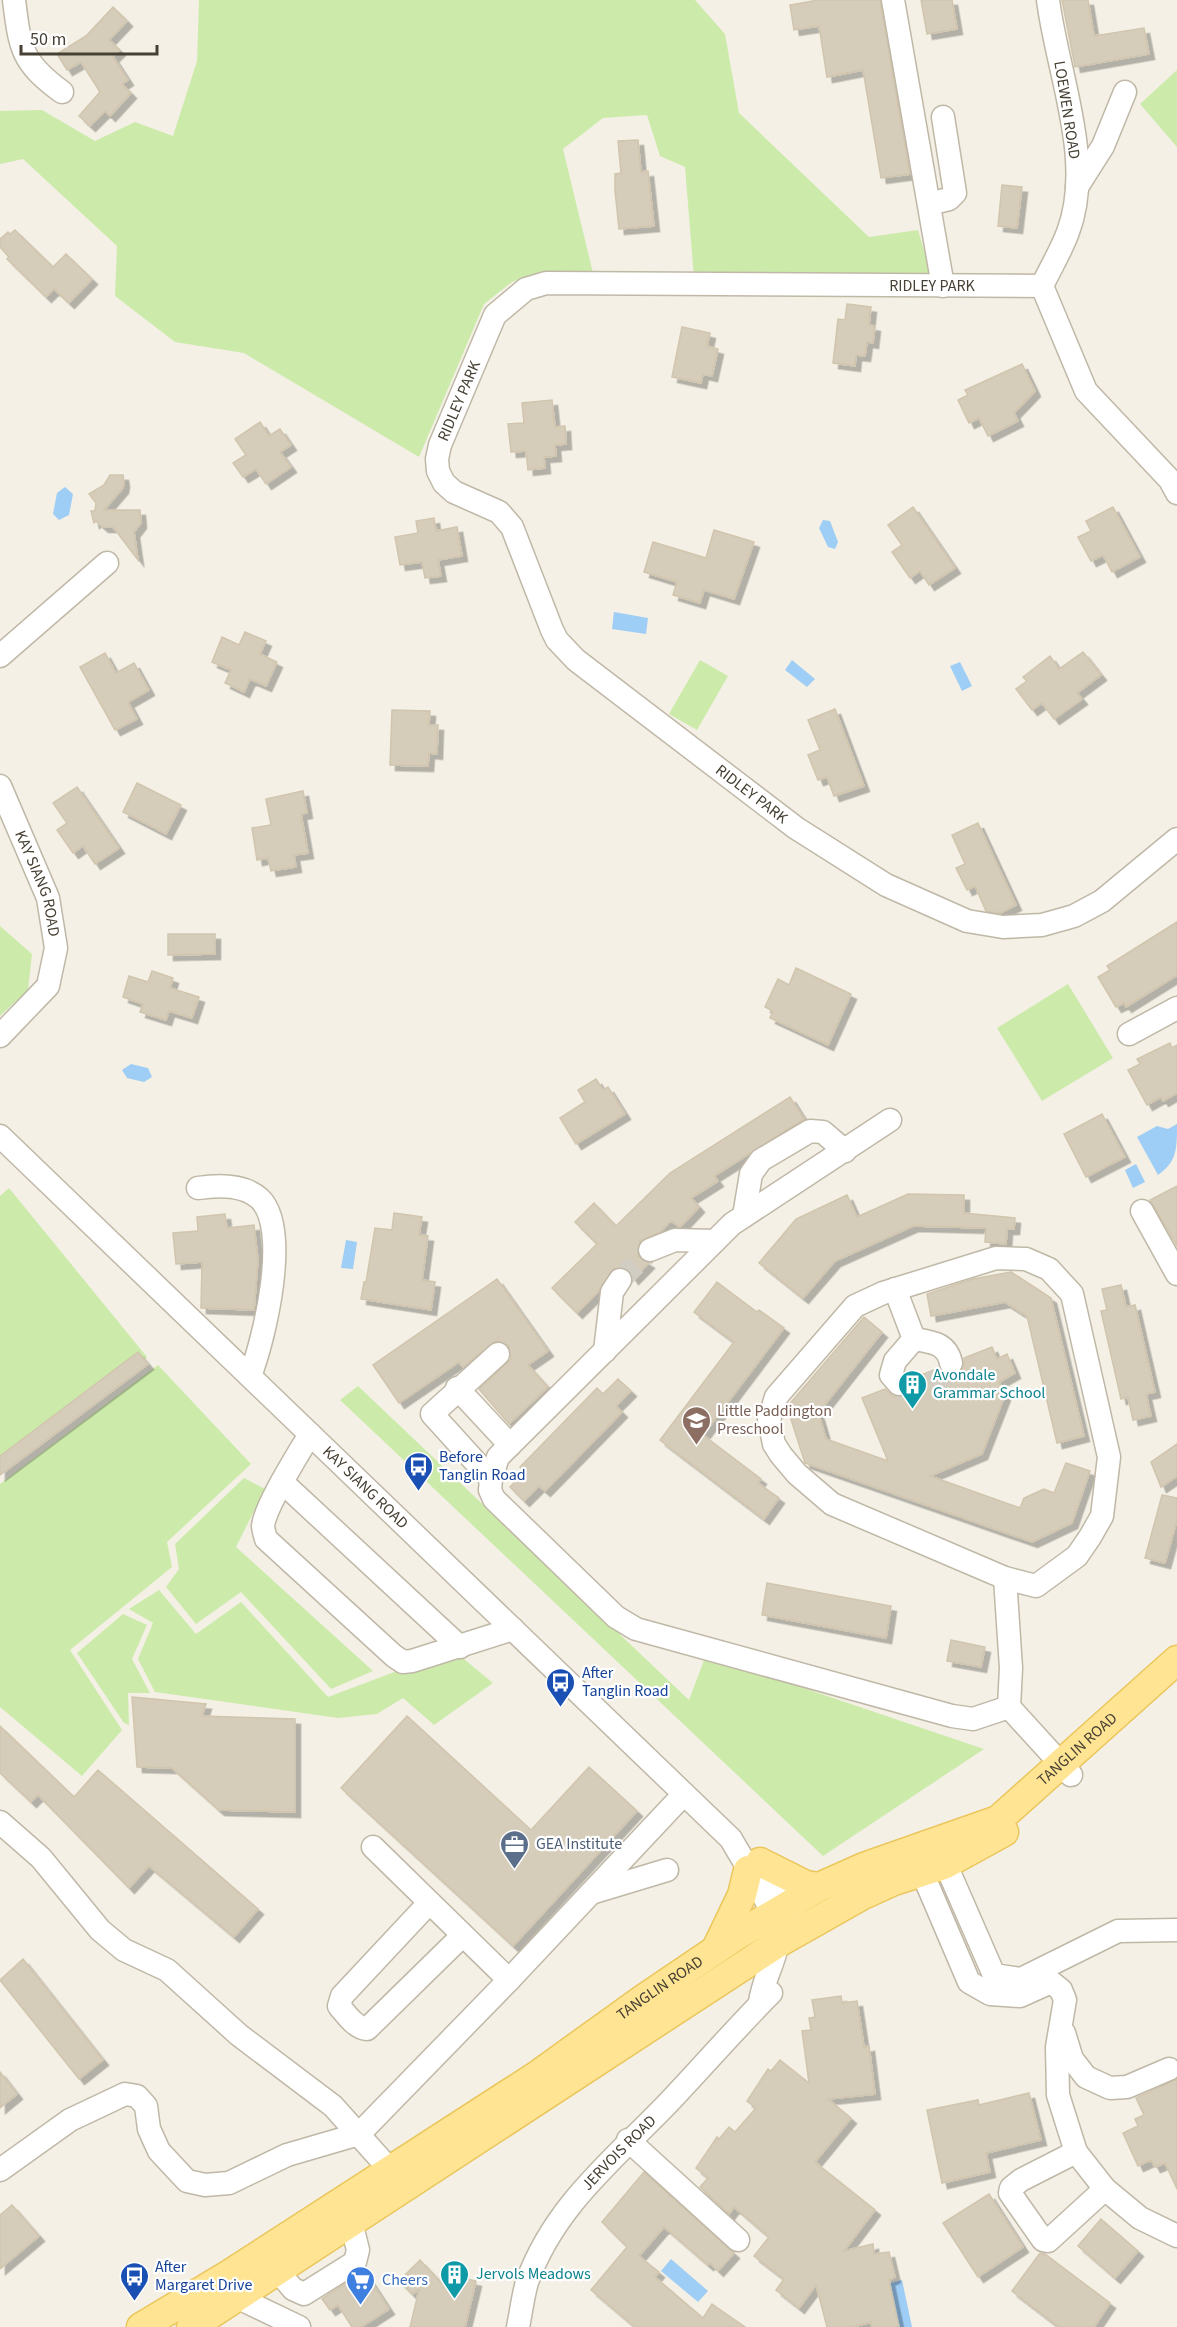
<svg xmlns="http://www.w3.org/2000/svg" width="1177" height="2327" font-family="'Source Sans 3',sans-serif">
<defs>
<filter id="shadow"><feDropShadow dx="5.5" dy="5.5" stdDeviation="0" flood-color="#0004"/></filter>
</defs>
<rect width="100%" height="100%" fill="#f4f0e5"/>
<path fill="#ccebab" d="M199 0H695L725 34 739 113 869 237 918 230 932 277 694 278 685 167 660 156 647 115 603 118 563 149 593 273H541L512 282 484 304 419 457 244 353 175 342 115 296 117 246 23 159 0 164V111L42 110 95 141 135 122 173 136 197 61Z
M1177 70V147L1140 104Z
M700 660 728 676 697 730 669 714Z
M0 926 32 954 28 990 0 1016Z
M1068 984 1113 1058 1042 1101 997 1028Z
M9 1188 147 1357 0 1468V1196Z
M158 1365 251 1464 167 1542 172 1567 70 1650 122 1730 82 1776 0 1707V1484Z
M358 1386 689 1700 706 1655 984 1749 823 1856 340 1400Z
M244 1478 265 1489 236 1547 373 1671 331 1689 241 1592 196 1624 166 1587 179 1569 175 1544Z
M159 1590 196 1634 241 1602 328 1697 453 1650 493 1683 434 1725 403 1698 377 1714 338 1718 155 1692 138 1659 153 1623 129 1609Z
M123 1614 147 1625 132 1659 150 1693H128L129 1725 124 1723 77 1653Z"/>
<path fill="#9ecdf5" d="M65 487 73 494 69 515 59 520 53 514 57 493Z
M823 520 830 521 838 542 835 549 828 547 819 528Z
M614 612 648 618 646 634 612 629Z
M792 660 815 679 807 687 785 670Z
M960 662 972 686 962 691 950 666Z
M131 1064 148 1068 152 1077 144 1082 127 1078 122 1070Z
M1177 1124C1177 1149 1177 1162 1158 1175L1137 1137 1157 1126 1168 1129Z
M1136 1164 1145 1182 1133 1188 1125 1170Z
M346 1240 357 1242 353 1269 341 1268Z
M671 2259 708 2291 698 2302 661 2271Z
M902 2280 912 2327H899L890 2283Z"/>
<path fill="#d6ccba" stroke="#d1c5ad" stroke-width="1.5" filter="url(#shadow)" d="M818 0H880L910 174 881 178 863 70 827 77 819 26 794 30 790 5Z
M921 0H952L957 29 927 34Z
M1062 0H1088L1094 36 1144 28 1149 54 1075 67Z
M113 7 127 21 109 40 120 50 113 57 128 80 122 84 131 93 110 116 105 111 90 126 79 116 100 92 81 62 67 70 57 54 86 36Z
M638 140 641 172 648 171 654 226 619 229 615 191V174L621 173 618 141Z
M1002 185 1022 187 1017 228 998 226Z
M15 230 53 267 66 254 92 279 69 303 54 289 46 297 7 259 9 257 0 247V239L8 232 10 234Z
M847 304 871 307 869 325 875 326 873 343 867 342 865 356 856 355 855 366 833 363 838 319 845 320Z
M682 327 710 333 707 346 718 349 712 376 703 374 701 383 672 377Z
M1022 364 1035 391 1014 413 1018 421 988 436 979 418 969 423 958 400 968 395 965 390Z
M552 400 555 427 565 426 566 444 555 445 556 456 544 457 545 468 528 470 526 451 511 452 508 424 524 423 522 403Z
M260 422 269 436 280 429 291 445 280 452 291 467 266 484 256 469 243 477 233 463 246 455 235 439Z
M110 475H123L124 482 123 488 104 510H140L141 523 134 532 138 560 113 527H103L96 521 94 523 91 511H95L96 503 89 494 104 485Z
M913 507 955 568 929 585 920 571 910 578 892 552 902 545 888 525Z
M1113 507 1140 557 1112 572 1103 555 1091 561 1078 537 1091 531 1086 521Z
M434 518 436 531 457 527 462 556 438 560 441 576 425 578 422 562 400 565 395 537 418 533 416 521Z
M714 530 754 542 734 599 704 590 700 603 673 595 677 582 644 572 653 542 706 558Z
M245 632 266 641 260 654 277 662 266 686 250 679 244 692 225 683 231 670 212 662 222 637 239 645Z
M1083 652 1101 675 1077 693 1082 699 1054 719 1042 703 1032 710 1016 689 1027 681 1023 677 1050 656 1059 669Z
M105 653 116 673 134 663 149 690 128 702 137 719 115 730 80 667Z
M835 709 864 786 834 796 827 777 818 780 808 755 820 750 808 720Z
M392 710 430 711 429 725H438L437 754 429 753 428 766 390 765Z
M137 783 181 805 166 834 123 812Z
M77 787 119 848 95 864 83 846 73 853 57 830 67 823 53 803Z
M303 791 307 813 301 814 308 853 294 855 296 867 271 871 268 858 257 860 252 828 271 825 266 799Z
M978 823 1016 905 1000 913 986 911 975 886 967 890 956 868 965 864 952 835Z
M1177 922V975L1126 1007 1124 1003 1116 1007 1098 977 1110 970 1107 966Z
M168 934H215V954L168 955Z
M796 968 851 994 828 1045 770 1018 773 1011 765 1007 778 979 789 985Z
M152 971 173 978 170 988 199 997 192 1018 169 1011 166 1020 140 1012 143 1004 123 997 129 976 148 982Z
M1170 1043 1172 1048 1177 1045V1093L1163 1101 1161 1097 1147 1105 1128 1070 1140 1064 1137 1059Z
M596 1079 603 1090 608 1087 625 1114 576 1144 560 1118 585 1102 578 1090Z
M790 1097 804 1119 714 1176 718 1181 691 1198 699 1207 680 1227 671 1221 660 1232 640 1241 638 1256 649 1263 633 1279 627 1269 614 1268 598 1292 577 1313 552 1288 597 1244 575 1222 594 1203 616 1226 670 1173Z
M1102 1114 1125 1157 1086 1177 1064 1134Z
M1177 1186V1246L1150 1200Z
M908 1194 964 1195V1213L1015 1218 1014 1229H1007L1006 1244 985 1242 986 1228 913 1226 835 1261 803 1298 759 1263 796 1219 847 1195 857 1217Z
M394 1213 422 1217 419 1235 428 1236 422 1280 435 1282 431 1310 361 1299 364 1282H366L375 1228 392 1230Z
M225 1214 227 1228 254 1225 258 1260 254 1310 201 1308 202 1262 176 1264 173 1233 198 1231 197 1217Z
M1011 1272 1051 1298 1084 1436 1057 1443 1027 1316 1005 1302 931 1316 927 1294 973 1279Z
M497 1279 548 1351 528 1365 548 1387 509 1424 479 1389 511 1359 508 1345 496 1341 463 1367 459 1362 399 1403 373 1365Z
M717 1282 757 1312 759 1310 784 1328 703 1435 761 1479 758 1483 779 1498 764 1519 660 1440 734 1342 694 1312Z
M1121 1285 1126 1307 1135 1305 1155 1392 1146 1394 1151 1416 1133 1420 1128 1397 1121 1399 1101 1311 1107 1310 1102 1289Z
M864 1317 882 1332 816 1416 819 1415 826 1439 888 1461 862 1398 885 1389 894 1397H902L912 1389 911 1379 939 1368 947 1376H955L964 1367V1358L992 1347 997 1359 1007 1354 1015 1373 999 1382 1005 1395 982 1454 930 1476 1020 1508 1024 1498 1044 1489 1054 1493 1066 1463 1090 1471 1072 1523 1032 1542 805 1463 787 1407Z
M138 1352 148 1364 0 1475V1456Z
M618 1379 631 1391 616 1406 622 1412 545 1491 539 1486 524 1501 510 1487 525 1472 520 1467 597 1388 603 1394Z
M1177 1444V1476L1161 1487 1151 1462Z
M1162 1495 1177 1498V1520L1165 1563 1145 1558Z
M767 1583 891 1606 886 1638 762 1615Z
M951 1640 985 1647 981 1667 947 1661Z
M132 1697 206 1704 202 1716 295 1719V1812L219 1810 172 1768 137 1767Z
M407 1716 531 1830 589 1767 637 1811 513 1946 341 1788Z
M0 1726 74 1797 98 1770 258 1909 234 1937 149 1866 129 1888 38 1795 31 1802 0 1773Z
M23 1959 103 2060 79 2079 0 1980Z
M841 1996 842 2003 857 2001 864 2047 869 2046 875 2094 828 2099 851 2118 815 2162 875 2210 844 2251 873 2244 874 2254 889 2252 895 2277 889 2280 899 2327H872L871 2322 853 2327H827L816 2285 799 2308 776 2290 784 2279 754 2256 769 2237 734 2207 729 2214 700 2187 708 2178 696 2168 717 2137 719 2139 729 2127 735 2132 756 2108 747 2101 768 2069 771 2071 780 2060 809 2083 802 2031 811 2030 809 2018 815 2017 812 2000Z
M0 2072 17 2094 0 2108Z
M1177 2079V2189L1165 2163 1155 2167 1151 2160 1138 2166 1123 2133 1138 2126 1135 2119 1144 2115 1136 2098Z
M1029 2093 1041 2140 986 2153 990 2172 942 2183 927 2110 978 2100 979 2105Z
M644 2172 734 2253 718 2271 710 2263 708 2265 664 2227 639 2256 659 2272 655 2277 703 2318 712 2304 745 2327H635L591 2290 627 2247 602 2222Z
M989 2194 1023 2247 978 2277 943 2223Z
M12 2205 39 2236 0 2269V2215Z
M1101 2219 1138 2251 1115 2278 1078 2246Z
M1040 2253 1045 2254 1110 2303 1094 2327H1059L1012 2291Z
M420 2260 449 2291 453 2276 476 2281 465 2327H410L419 2290 412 2294 399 2281Z
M364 2271 389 2309 361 2327H352L338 2305 330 2310 322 2299Z"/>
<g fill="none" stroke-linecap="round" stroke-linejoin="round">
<path stroke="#d1cdc2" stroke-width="22" stroke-dasharray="22 11" stroke-linecap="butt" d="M620 1280 650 1250
M899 1384 902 1388C919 1389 942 1382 952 1368L951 1363"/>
<defs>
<g id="minor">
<path d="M14 0C20 48 21 62 62 92"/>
<path d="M893 0 943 286"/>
<path d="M1077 187 1103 146 1125 92"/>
<path d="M929 204 949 199 955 193 943 117"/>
<path id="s1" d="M1042 286 546 283 526 289 495 315 440 445 437 459 438 471 444 483 454 492 499 512 512 527 552 630 557 640 576 660 796 828 886 885 967 921 1003 927 1042 925 1074 916 1102 901 1177 839"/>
<path d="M1042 286C1050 269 1061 251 1068 232 1095 161 1057 72 1048 0"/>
<path d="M1042 286 1086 391 1170 480 1177 493"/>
<path d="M0 656 107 563"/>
<path id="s2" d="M0 786 48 898 56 948 48 986 0 1036"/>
<path d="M1129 1034 1177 1008"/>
<path d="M890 1120 732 1224 498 1457 491 1479 490 1490 494 1499 616 1617 636 1629 952 1716 973 1719 1009 1707"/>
<path id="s3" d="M0 1136 731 1839C745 1865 781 1914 777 1945 774 1965 762 1982 760 2003"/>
<path d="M198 1188C218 1185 244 1184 260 1199 291 1229 264 1340 250 1376"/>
<path d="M1142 1211 1177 1274"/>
<path d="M744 1216 751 1174 761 1160 810 1131 823 1132 845 1151"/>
<path d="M650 1250 675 1240 715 1241"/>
<path d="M996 1258 1026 1259 1049 1269 1072 1294 1109 1457 1102 1516 1090 1537 1077 1556 1036 1586 1005 1578 832 1504 797 1474 781 1455 774 1444 769 1420 776 1397 855 1306 883 1293Z"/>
<path d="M895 1289 914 1339"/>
<path d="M914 1339C932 1342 947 1343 951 1363"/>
<path d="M605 1351 612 1292 620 1280"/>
<path d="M899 1384 891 1375 895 1361 914 1339"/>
<path d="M457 1388 510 1445"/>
<path d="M310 1434C299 1453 265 1506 263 1526 263 1529 265 1535 266 1539L394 1656 403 1662 412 1661 513 1629"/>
<path d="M491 1479 432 1414 498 1354"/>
<path d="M282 1482 460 1647"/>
<path d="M1005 1578 1011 1668 1009 1707"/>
<path d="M1009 1707 1071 1775"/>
<path d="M0 1822 41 1858 100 1930 124 1950 167 1970 239 2035 333 2106 400 2181"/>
<path d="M373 1847 509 1980"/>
<path d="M939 1849 994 1975 1021 1979 1118 1931 1177 1930"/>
<path d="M916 1858 969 1982 990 1994 1020 1996 1051 1982 1061 1990 1065 2000 1057 2047 1058 2095 1076 2152 1105 2189 1140 2218 1177 2236"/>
<path d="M760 1861 789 1906 793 1921"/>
<path d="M591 1893 667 1870"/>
<path d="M429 1903 342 1996 339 2006C346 2014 355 2028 367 2029L462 1936"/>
<path d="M1064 2033 1072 2059 1086 2077 1110 2088 1127 2087 1169 2069"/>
<path d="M628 2140 738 2240"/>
<path d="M1076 2152 1021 2180 1011 2188 1010 2193 1043 2240 1048 2241 1105 2189"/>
<path d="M0 2170 70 2120 125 2094 137 2096 146 2106 149 2129 159 2151 187 2181 205 2185 229 2183 287 2155 359 2134 509 1980 684 1794"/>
<path d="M277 2270 293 2289 304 2294 355 2262 358 2250 351 2222"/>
<path d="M232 2282 247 2302 299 2327"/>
<path id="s4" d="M518 2327C521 2312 523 2296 527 2282 555 2204 617 2157 671 2100 705 2064 737 2027 771 1993"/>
</g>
<g id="major">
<path d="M760 1862 806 1885 819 1887"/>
<path d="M717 1947 742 1895 748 1870"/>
<path id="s5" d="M141 2327 228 2275 536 2076 643 1999 736 1936 819 1887 864 1867 998 1820 1177 1660"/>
<path d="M191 2327 778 1943 861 1896 894 1881 944 1865 1004 1832"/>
</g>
</defs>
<use href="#minor" stroke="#c0b8a7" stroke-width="25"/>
<use href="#major" stroke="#ebc65c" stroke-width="31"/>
<use href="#minor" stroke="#fff" stroke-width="22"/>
<use href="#major" stroke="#ffe593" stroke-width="28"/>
</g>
<defs>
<symbol id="building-pin" viewBox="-11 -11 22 30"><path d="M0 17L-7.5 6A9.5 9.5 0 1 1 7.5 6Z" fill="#0f9aa8" stroke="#fff"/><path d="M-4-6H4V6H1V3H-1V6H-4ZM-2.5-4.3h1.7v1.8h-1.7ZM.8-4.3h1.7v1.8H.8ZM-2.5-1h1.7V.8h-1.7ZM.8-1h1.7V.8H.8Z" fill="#fff"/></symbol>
<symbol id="school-pin" viewBox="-11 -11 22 30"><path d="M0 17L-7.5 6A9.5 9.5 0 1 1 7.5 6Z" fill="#8d6e63" stroke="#fff"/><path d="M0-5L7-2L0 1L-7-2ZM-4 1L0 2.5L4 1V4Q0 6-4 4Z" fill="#fff"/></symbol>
<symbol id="bus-pin" viewBox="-11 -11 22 30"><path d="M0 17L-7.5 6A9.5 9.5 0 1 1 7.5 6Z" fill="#1a4fb4" stroke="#fff"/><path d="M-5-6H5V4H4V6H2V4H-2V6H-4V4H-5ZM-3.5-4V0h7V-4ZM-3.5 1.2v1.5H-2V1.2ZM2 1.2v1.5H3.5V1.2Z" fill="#fff"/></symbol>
<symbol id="office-pin" viewBox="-11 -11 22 30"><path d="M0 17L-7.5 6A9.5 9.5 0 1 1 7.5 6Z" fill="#5c6f8a" stroke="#fff"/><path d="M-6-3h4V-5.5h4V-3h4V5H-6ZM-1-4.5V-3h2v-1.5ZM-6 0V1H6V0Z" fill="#fff"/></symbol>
<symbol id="supermarket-pin" viewBox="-11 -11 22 30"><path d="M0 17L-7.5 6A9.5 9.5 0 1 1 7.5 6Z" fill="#3f7fe0" stroke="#fff"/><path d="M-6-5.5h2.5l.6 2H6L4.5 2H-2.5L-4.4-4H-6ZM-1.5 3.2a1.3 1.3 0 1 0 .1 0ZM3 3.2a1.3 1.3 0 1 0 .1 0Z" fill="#fff"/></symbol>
</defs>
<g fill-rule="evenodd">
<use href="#building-pin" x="896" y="1368" width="33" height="45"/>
<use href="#school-pin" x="680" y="1404" width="33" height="45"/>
<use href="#bus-pin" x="402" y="1450" width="33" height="45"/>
<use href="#bus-pin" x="544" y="1666" width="33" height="45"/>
<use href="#office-pin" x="498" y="1828" width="33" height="45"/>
<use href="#building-pin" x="438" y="2258" width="33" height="45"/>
<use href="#bus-pin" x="118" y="2260" width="33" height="45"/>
<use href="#supermarket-pin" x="344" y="2264" width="33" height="45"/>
</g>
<g text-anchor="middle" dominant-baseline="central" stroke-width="4.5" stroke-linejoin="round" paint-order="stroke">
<g font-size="16" fill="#474034" stroke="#fff">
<text transform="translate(1067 110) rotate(81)">LOEWEN ROAD</text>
<text x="932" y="286">RIDLEY PARK</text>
<text transform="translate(459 401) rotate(-67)">RIDLEY PARK</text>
<text stroke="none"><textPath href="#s1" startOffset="1191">RIDLEY PARK</textPath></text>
<text stroke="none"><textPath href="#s2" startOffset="105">KAY SIANG ROAD</textPath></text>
<text stroke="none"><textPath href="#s3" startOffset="507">KAY SIANG ROAD</textPath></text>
<text stroke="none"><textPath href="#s5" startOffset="1106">TANGLIN ROAD</textPath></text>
<text stroke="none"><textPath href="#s5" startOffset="620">TANGLIN ROAD</textPath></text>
<text stroke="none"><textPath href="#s4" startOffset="206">JERVOIS ROAD</textPath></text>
</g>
<g font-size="16" fill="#0d838f" stroke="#fff" text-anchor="start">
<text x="933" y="1375">Avondale<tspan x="933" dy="18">Grammar School</tspan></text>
<text x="476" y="2274">Jervols Meadows</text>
</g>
<g font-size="16" fill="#785e54" stroke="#fff" text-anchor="start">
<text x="717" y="1411">Little Paddington<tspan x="717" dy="18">Preschool</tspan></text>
</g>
<g font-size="16" fill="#164399" stroke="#fff" text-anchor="start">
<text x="439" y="1457">Before<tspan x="439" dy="18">Tanglin Road</tspan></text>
<text x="582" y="1673">After<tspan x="582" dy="18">Tanglin Road</tspan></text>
<text x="155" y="2267">After<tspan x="155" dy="18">Margaret Drive</tspan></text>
</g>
<g font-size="16" fill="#4e5e75" stroke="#fff" text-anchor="start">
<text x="536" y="1844">GEA Institute</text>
</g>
<g font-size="16" fill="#366cbe" stroke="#fff" text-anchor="start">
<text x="382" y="2280">Cheers</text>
</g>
</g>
<path d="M21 45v9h136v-9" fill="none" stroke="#474034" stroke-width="3"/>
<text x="30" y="45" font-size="18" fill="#474034" stroke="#ffffff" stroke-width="4.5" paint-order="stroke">50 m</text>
</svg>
